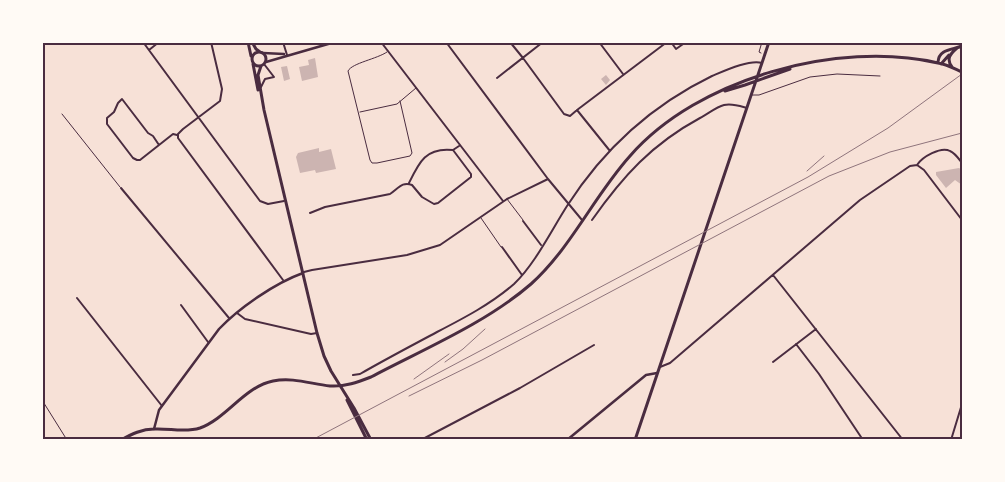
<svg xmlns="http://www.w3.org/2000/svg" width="1005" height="482" font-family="'Work Sans',sans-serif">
<rect width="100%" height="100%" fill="#f7e1d7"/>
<path fill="#ccb4b1" d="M315 58 318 77 302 81 299 67 309 65 308 60Z
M287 66 290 79 284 81 281 67Z
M606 75 610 80 606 85 601 79Z
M319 148V152L331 149 336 169 316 173 315 170 300 173 296 157 298 153Z
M959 168 962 170V185L955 180 946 188 936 175V172Z"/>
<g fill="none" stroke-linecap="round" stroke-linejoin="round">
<path stroke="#4a2c40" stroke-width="1" d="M761 53 759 52 762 42"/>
<path stroke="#4a2c40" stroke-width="1" d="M387 52C377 59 352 63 348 71L370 160 372 163H377L410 156 412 153 400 101
M752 95H759L810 77 837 74 880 76
M360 112 397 104 416 88
M62 114 120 187
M507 199 523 220
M481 218 501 247
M42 400 67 440"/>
<path stroke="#4a2c40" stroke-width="2" d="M143 42 260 201 268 204 284 201
M211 42 222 89 220 101 183 129 178 134V138L283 280
M283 42 287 55
M381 42 503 201
M446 42 548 179 582 220
M510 42 523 58 564 114 570 116 577 110 610 151
M599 42 623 74
M671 42 676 49 686 42
M943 42H951
M149 50 159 42
M497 78 543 42
M261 87 265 79 274 77 264 64
M577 110 667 42
M159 145 153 136 148 133 122 99 118 103 114 112 107 118V124L133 158 137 160H140L173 134 177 135
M917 165 924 170 962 220
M917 165C922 157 941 146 950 151 955 153 959 159 962 163
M409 183C419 162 426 147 453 150
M121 188 229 318
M310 213 325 207 390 194C398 189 402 181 412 185L422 197 434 204 438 203 471 177V174L453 150 459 146
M592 220C623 176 652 144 700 118 708 114 716 107 724 105 732 103 740 106 747 108
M523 221 541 245
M502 247 522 275
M304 272 312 270 407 255 440 245 507 199 548 179
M773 275 903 440
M77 298 162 406
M181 305 208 342
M237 313 245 319 311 334 317 333
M796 344 819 374 863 440
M773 362 816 329
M660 367 670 363 860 200 910 166 917 165
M353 375 360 374C386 359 411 346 437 332 464 318 491 304 514 284 535 264 551 231 567 206 603 150 652 105 712 76 724 71 750 59 762 63
M421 440 520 388 594 345
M951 440 962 404"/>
<path stroke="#4a2c40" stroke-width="2.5" d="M263 53 284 54
M266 62 335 42
M154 429 159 410 219 329C239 308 275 283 303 273
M567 440 646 375 657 373"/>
<path stroke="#4a2c40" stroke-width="3" d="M248 42 251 56
M252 42 256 49 260 52
M252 59a7 7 0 1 1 14 0a7 7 0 1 1-14 0Z
M938 62C939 49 952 50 962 46
M253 64 258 90
M941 64 949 55
M261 66 258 75 264 110 317 333 324 356 331 371 354 408 371 440
M952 67C946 59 950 54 957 48
M725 91 745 85 790 69
M347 400 367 440
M121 440C132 434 142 429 154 429 169 428 185 433 200 428 227 418 244 387 273 381 293 377 311 384 330 386 345 387 358 382 371 377 424 349 486 323 531 284 571 248 594 196 630 156 698 78 838 40 938 63 946 64 955 69 962 72
M635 440 769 42"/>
<path stroke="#8f747c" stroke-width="1" d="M807 171 824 156
M42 353V369
M445 362 463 349 485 329
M414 379 449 354
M409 396 482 360 829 176 890 152 962 133
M312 440 808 177 888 128 962 74"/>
</g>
<rect width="1005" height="482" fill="none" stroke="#fffaf5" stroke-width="88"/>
<rect x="44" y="44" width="917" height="394" fill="none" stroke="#4a2c40" stroke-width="2"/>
</svg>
